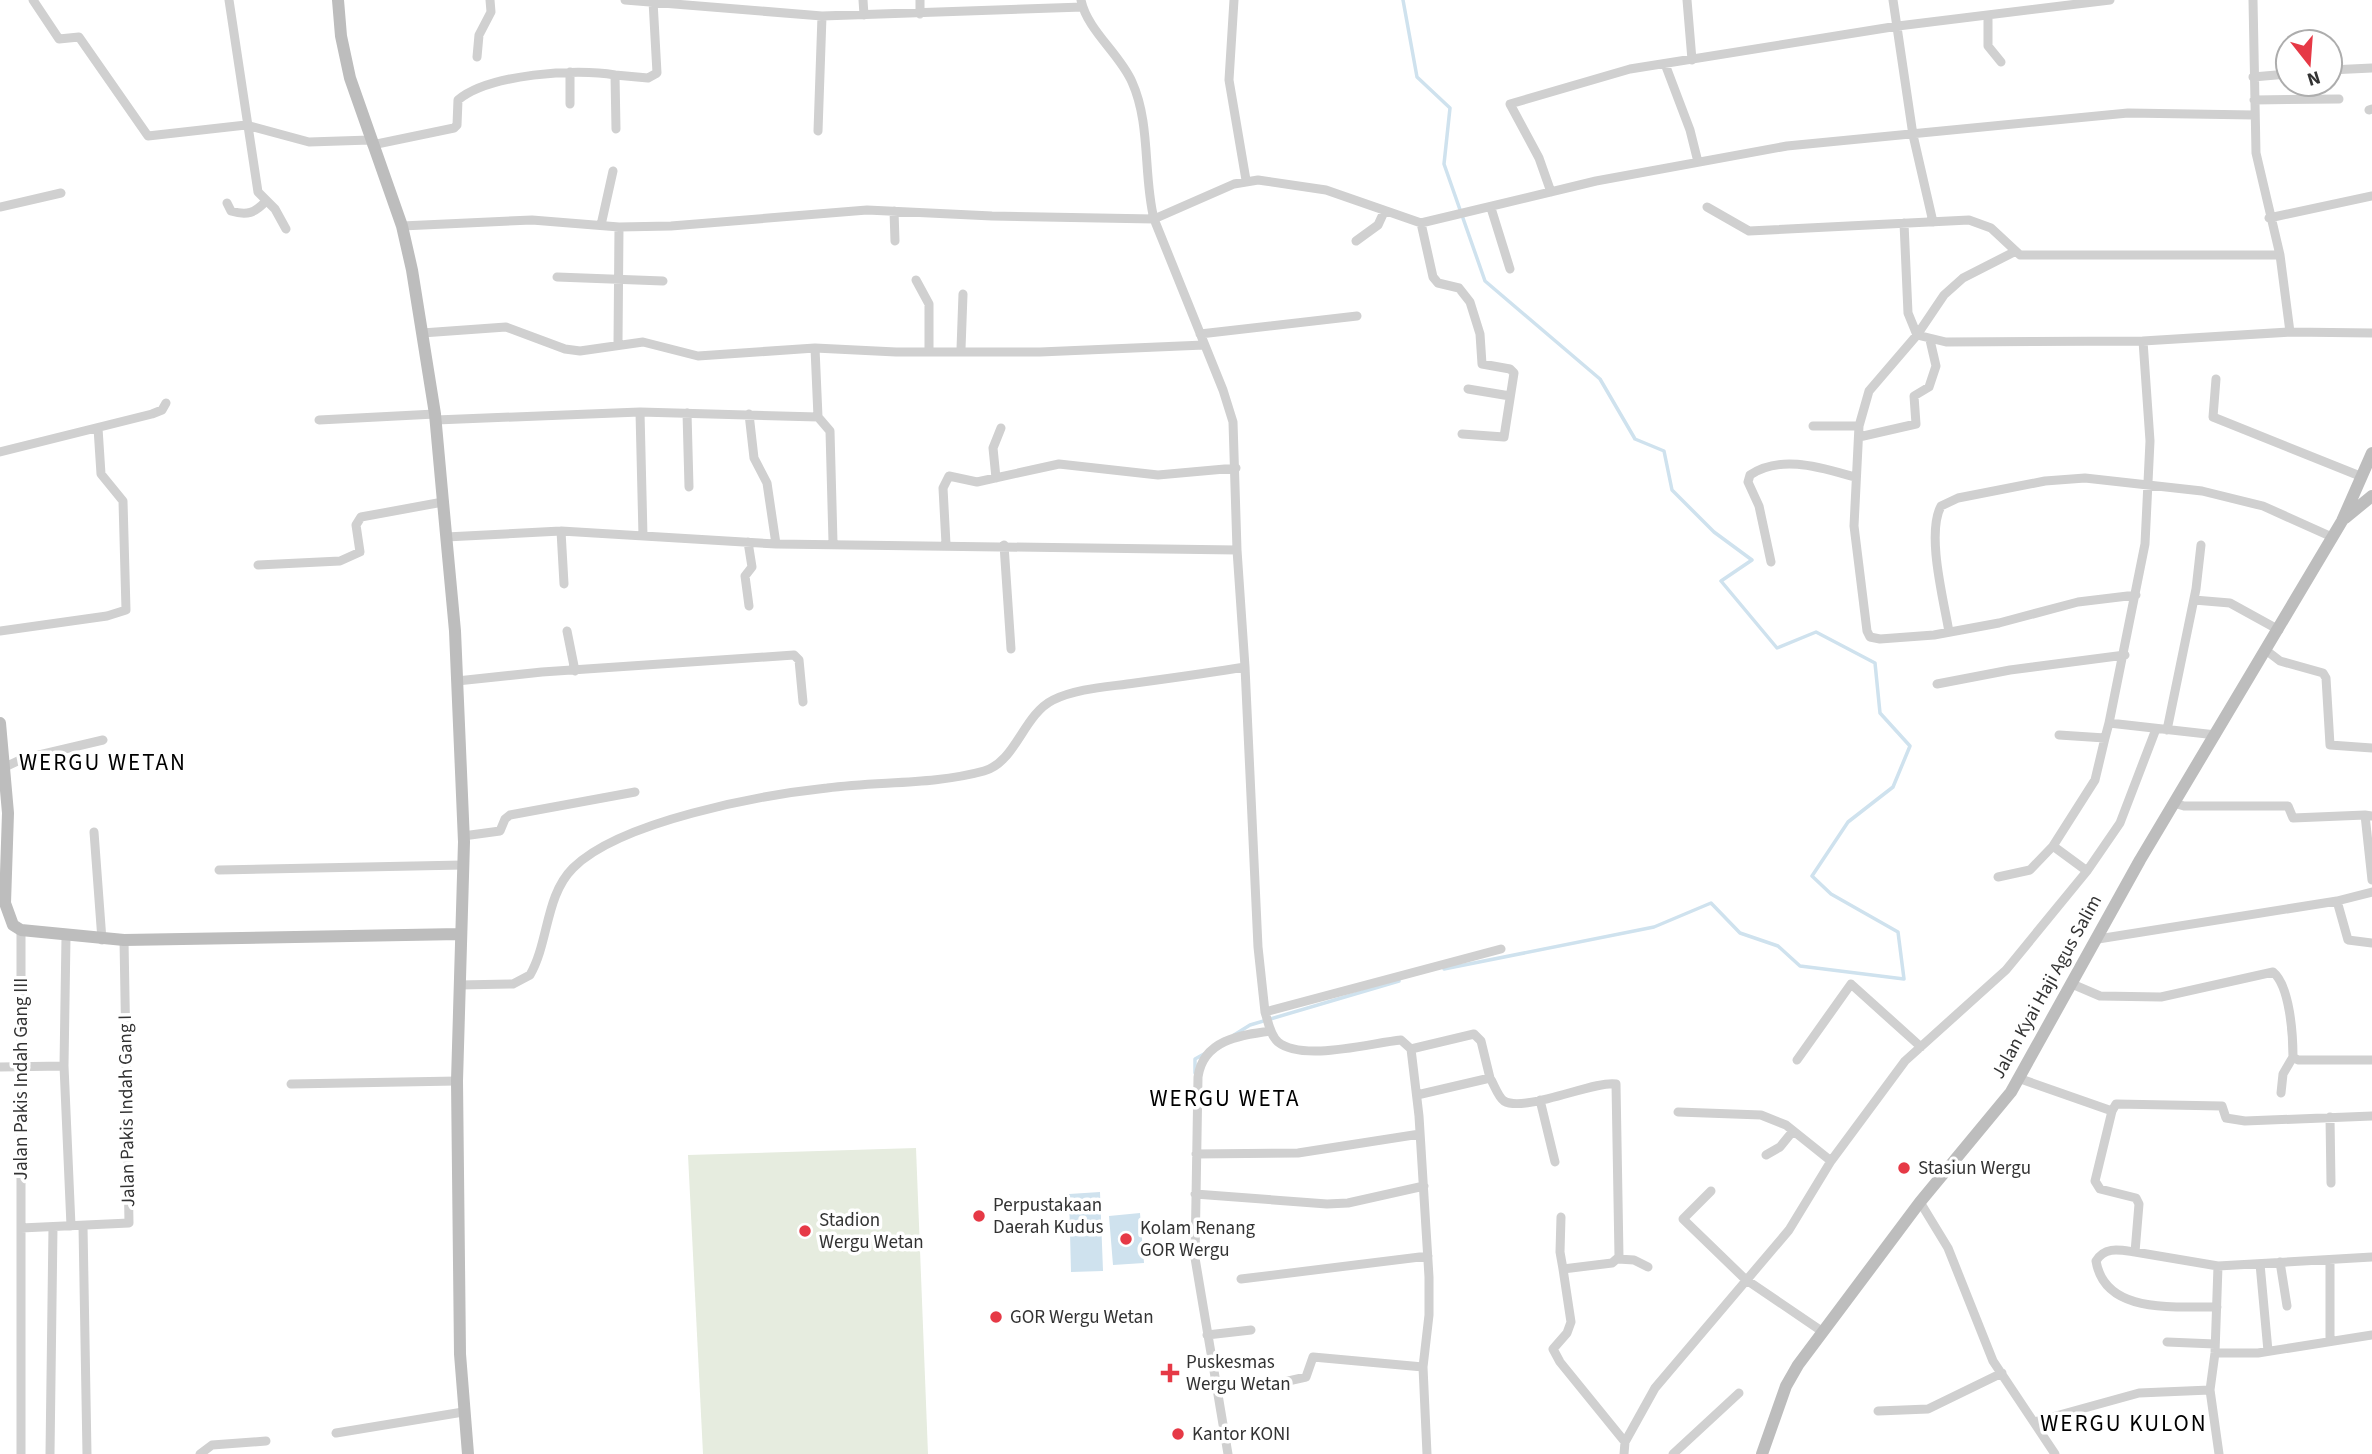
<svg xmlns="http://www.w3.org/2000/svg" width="2372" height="1454" font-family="'Source Sans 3',sans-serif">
<rect width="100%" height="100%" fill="#fff"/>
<path fill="#e6ecdf" d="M916 1148 928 1454H703L688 1155Z"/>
<path fill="#cfe2ee" d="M1100 1192 1103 1271 1071 1272 1069 1194Z
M1140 1213 1144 1263 1113 1265 1109 1216Z"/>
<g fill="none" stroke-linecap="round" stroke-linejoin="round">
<path stroke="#cfe2ee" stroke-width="3.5" d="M1403 0 1417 77 1450 108 1444 164 1485 281 1600 379 1635 439 1664 451 1672 490 1714 532 1752 560 1721 581 1777 648 1816 632 1875 663 1880 713 1910 746 1893 787 1848 822 1812 876 1831 894 1898 932 1904 979 1800 966 1778 946 1740 933 1711 903 1654 927 1444 969
M1234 1035 1250 1025 1399 981
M1195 1073V1059L1204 1054"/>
<path stroke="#d0d0d0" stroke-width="9" d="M33 0 59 39 79 37 148 136 246 125 309 142 370 140
M229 0 258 192 275 209 286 229
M625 0 822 16 1083 7
M863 0 864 15
M1081 0C1087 30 1120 54 1132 82 1151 124 1143 175 1154 219L1223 390 1233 422 1237 550
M1234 0 1229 80 1246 180
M1687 0 1692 60
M1893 0 1913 135 1933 222
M2253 0 2256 153 2280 255 2290 332 2372 333
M920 14V0
M1988 16V46L2001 62
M477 57 479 35 491 12 490 0
M1665 64 1690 130 1698 162
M2330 70 2372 68
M570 72V104
M2253 77 2288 74
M2254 100 2339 99
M2369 110 2372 109
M616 129 615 75 648 78 657 73 653 1
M818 131 822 16
M372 145 454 128 457 125 458 100C489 74 576 68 615 75
M1551 192 1539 158 1510 104 1630 69 1898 26 2110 0
M227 203 231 211C247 216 255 213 266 201
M0 207 61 193
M1707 207 1749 231 1969 220 1991 228 2020 255H2280
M1491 208 1510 269
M894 211 895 241
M2269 218 2372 196
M1421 223 1433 277 1438 283 1459 288 1470 302 1480 334 1482 364 1510 369 1514 373 1504 437 1462 434
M1904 223 1908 313 1917 335 1946 342 2143 341 2290 332
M601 225 613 171
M402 226 532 220 619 227 671 226 867 210 992 216 1154 219 1234 184 1258 180 1326 190 1421 223 1596 181 1787 146 2128 113 2254 115
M1356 241 1378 225 1384 212
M2014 252 1963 278 1944 295 1917 335 1869 391 1859 426 1854 526 1867 631 1870 637 1880 639 1934 635 1999 623 2078 602 2136 595
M557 277 663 281
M916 280 929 304V350
M422 333 506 327 565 349 580 351 643 342 698 356 815 348 896 352H1040L1204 345
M1200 334 1357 316
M2143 341 2150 441 2145 544 2109 723 2216 735
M618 343 619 227
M815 348 818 417
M961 349 963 294
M2216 379 2213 417 2360 476
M1468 389 1510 396
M640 412 643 536
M687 413 689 487
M749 414 754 458 767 483 776 544
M319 420 435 414
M436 420 640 412 818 417 830 431 833 542
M1813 426H1859
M1859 437 1916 424 1914 396 1929 387 1936 366 1930 340
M0 452 152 414 162 410 166 403
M996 478 993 448 1001 428
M561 531 564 584
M446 537 561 531 776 544 1237 550 1245 667C1209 673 1172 678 1135 683 1108 687 1078 688 1053 700 1023 715 1016 762 984 771 933 785 879 781 827 788 761 795 620 821 573 868 545 896 549 942 530 975L513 984 459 985
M748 542 752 567 745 576 749 606
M946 544 943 488 949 476 977 482 1059 464 1158 475 1236 468
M1004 545 1011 649
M1771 562 1759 506 1748 482 1750 475C1781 454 1822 468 1855 477
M258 565 340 561 360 552 356 525 361 517 443 502
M2194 600 2230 603 2279 630
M0 631 107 616 126 610 123 501 101 474 98 428
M567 631 575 671
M1949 632C1944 601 1926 534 1941 506L1958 498 2045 481 2085 478 2202 491 2263 506 2332 537
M2267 651 2280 661 2323 673 2326 678 2330 745 2372 748
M1245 667 1258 947 1265 1012
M457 681 542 672 794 655 799 660 803 702
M1937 684 2010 670 2125 655
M2167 730 2196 589 2201 545
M2059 735 2105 738 2109 723
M5 767 22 759 103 740
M2174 803 2184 806H2288L2293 818 2365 815
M2372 816 2365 815 2372 880
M94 832 102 940
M463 836 500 831 505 819 510 815 635 792
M219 870 463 865
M2087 871 2053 846 2095 780 2105 738
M1998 877 2030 870 2053 846
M2337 901 2372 892
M21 930V1454
M2098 939 2337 901 2348 940 2372 943
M2072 984 2100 996 2161 997 2273 972C2290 986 2293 1035 2293 1057L2298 1060H2372
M1411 1049 1474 1034 1481 1041 1490 1078
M1797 1060 1851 984 1921 1047
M64 1066 71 1226
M0 1067 64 1066 66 937
M2018 1078 2112 1111 2116 1104 2222 1106 2226 1118 2245 1121 2372 1116
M291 1084 457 1081
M2281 1093 2283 1074 2293 1057
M1417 1095 1490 1078C1494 1084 1498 1097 1504 1101 1525 1113 1595 1080 1616 1084L1619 1257 1612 1263 1563 1269 1571 1322 1567 1333 1553 1349 1560 1362 1625 1442
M1540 1100 1555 1162
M2112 1111 2095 1181 2100 1189 2136 1198 2139 1204 2135 1252 2218 1266 2372 1257
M1678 1112 1761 1115 1786 1125 1831 1161
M2330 1117 2331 1183
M1196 1154 1298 1153 1420 1134
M1766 1155 1780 1147 1793 1131
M1711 1191 1683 1219 1745 1279 1823 1332
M1195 1194 1327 1204 1348 1203 1424 1186
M1920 1202 1948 1248 1993 1361 2055 1454
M1561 1217 1560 1252 1563 1269
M83 1226 87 1454
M21 1228 129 1223 124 940
M2135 1252C2120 1250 2105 1246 2096 1261 2105 1315 2175 1306 2217 1307
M1618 1259 1634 1260 1648 1267
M2330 1260V1341
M2280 1262 2287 1306
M2260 1264 2268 1351
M2218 1266 2215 1353 2210 1390 2219 1454
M1241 1279 1428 1256
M1207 1335 1251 1330
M2167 1342 2215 1344
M2215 1353H2258L2372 1335
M1266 1386 1306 1377 1313 1357 1423 1367
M1878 1411 1928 1409 2002 1373
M2034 1422 2139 1393 2210 1390
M336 1433 463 1412
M50 1454 53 1227
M200 1454 212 1445 266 1441
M1228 1454 1195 1258 1198 1077C1203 1040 1240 1035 1271 1031
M1427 1454 1423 1367 1429 1315V1277L1419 1116 1411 1049 1401 1040C1370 1043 1303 1062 1278 1042 1270 1035 1268 1021 1265 1012L1501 949
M1624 1454 1625 1442 1655 1388 1789 1230 1831 1161 1905 1061 2006 970 2087 871 2120 823 2156 729
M1673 1454 1739 1393"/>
<path stroke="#bdbdbd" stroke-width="12" d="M338 0 341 36 350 78 402 226 412 270 435 414 443 502 455 631 464 842 457 1081 460 1354 468 1454
M2345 518 2372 496
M0 723 8 813 5 903 13 925 21 930 124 940 460 934
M1762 1454 1786 1386 1798 1365 1920 1202 2011 1092 2140 860 2342 521 2372 453"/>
</g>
<g fill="#e63946" stroke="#fff" stroke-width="2.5">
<circle cx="1904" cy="1168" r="7"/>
<circle cx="979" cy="1216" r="7"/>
<circle cx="805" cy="1231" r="7"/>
<circle cx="1126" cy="1239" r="7"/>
<circle cx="996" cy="1317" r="7"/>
<path d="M1166.5 1362.5h7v7h7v7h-7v7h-7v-7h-7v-7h7z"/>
<circle cx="1178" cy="1434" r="7"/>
</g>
<g text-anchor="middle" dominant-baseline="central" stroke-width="7" stroke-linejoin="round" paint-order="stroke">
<g font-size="19" fill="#333" stroke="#fff">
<text transform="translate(2047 987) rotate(-61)">Jalan Kyai Haji Agus Salim</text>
<text transform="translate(21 1079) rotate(-90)">Jalan Pakis Indah Gang III</text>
<text transform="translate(127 1111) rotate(-91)">Jalan Pakis Indah Gang I</text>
</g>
<g font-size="19" fill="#333" stroke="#fff" text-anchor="start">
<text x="1918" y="1168">Stasiun Wergu</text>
<text x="993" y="1205">Perpustakaan<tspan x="993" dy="22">Daerah Kudus</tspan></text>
<text x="819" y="1220">Stadion<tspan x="819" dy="22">Wergu Wetan</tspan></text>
<text x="1140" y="1228">Kolam Renang<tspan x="1140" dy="22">GOR Wergu</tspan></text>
<text x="1010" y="1317">GOR Wergu Wetan</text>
<text x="1186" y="1362">Puskesmas<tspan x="1186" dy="22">Wergu Wetan</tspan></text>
<text x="1192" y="1434">Kantor KONI</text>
</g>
<g font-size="23" letter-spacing="2" fill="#000" stroke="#fff">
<text x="103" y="762">WERGU WETAN</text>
<text x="1225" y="1098">WERGU WETA</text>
<text x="2124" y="1423">WERGU KULON</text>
</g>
</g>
<g transform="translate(2309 63) rotate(163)"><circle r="33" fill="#ffffff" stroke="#adadad" stroke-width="2"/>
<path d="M0-5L12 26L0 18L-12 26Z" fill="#e63946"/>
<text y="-10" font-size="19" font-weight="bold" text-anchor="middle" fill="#333333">N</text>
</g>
</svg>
